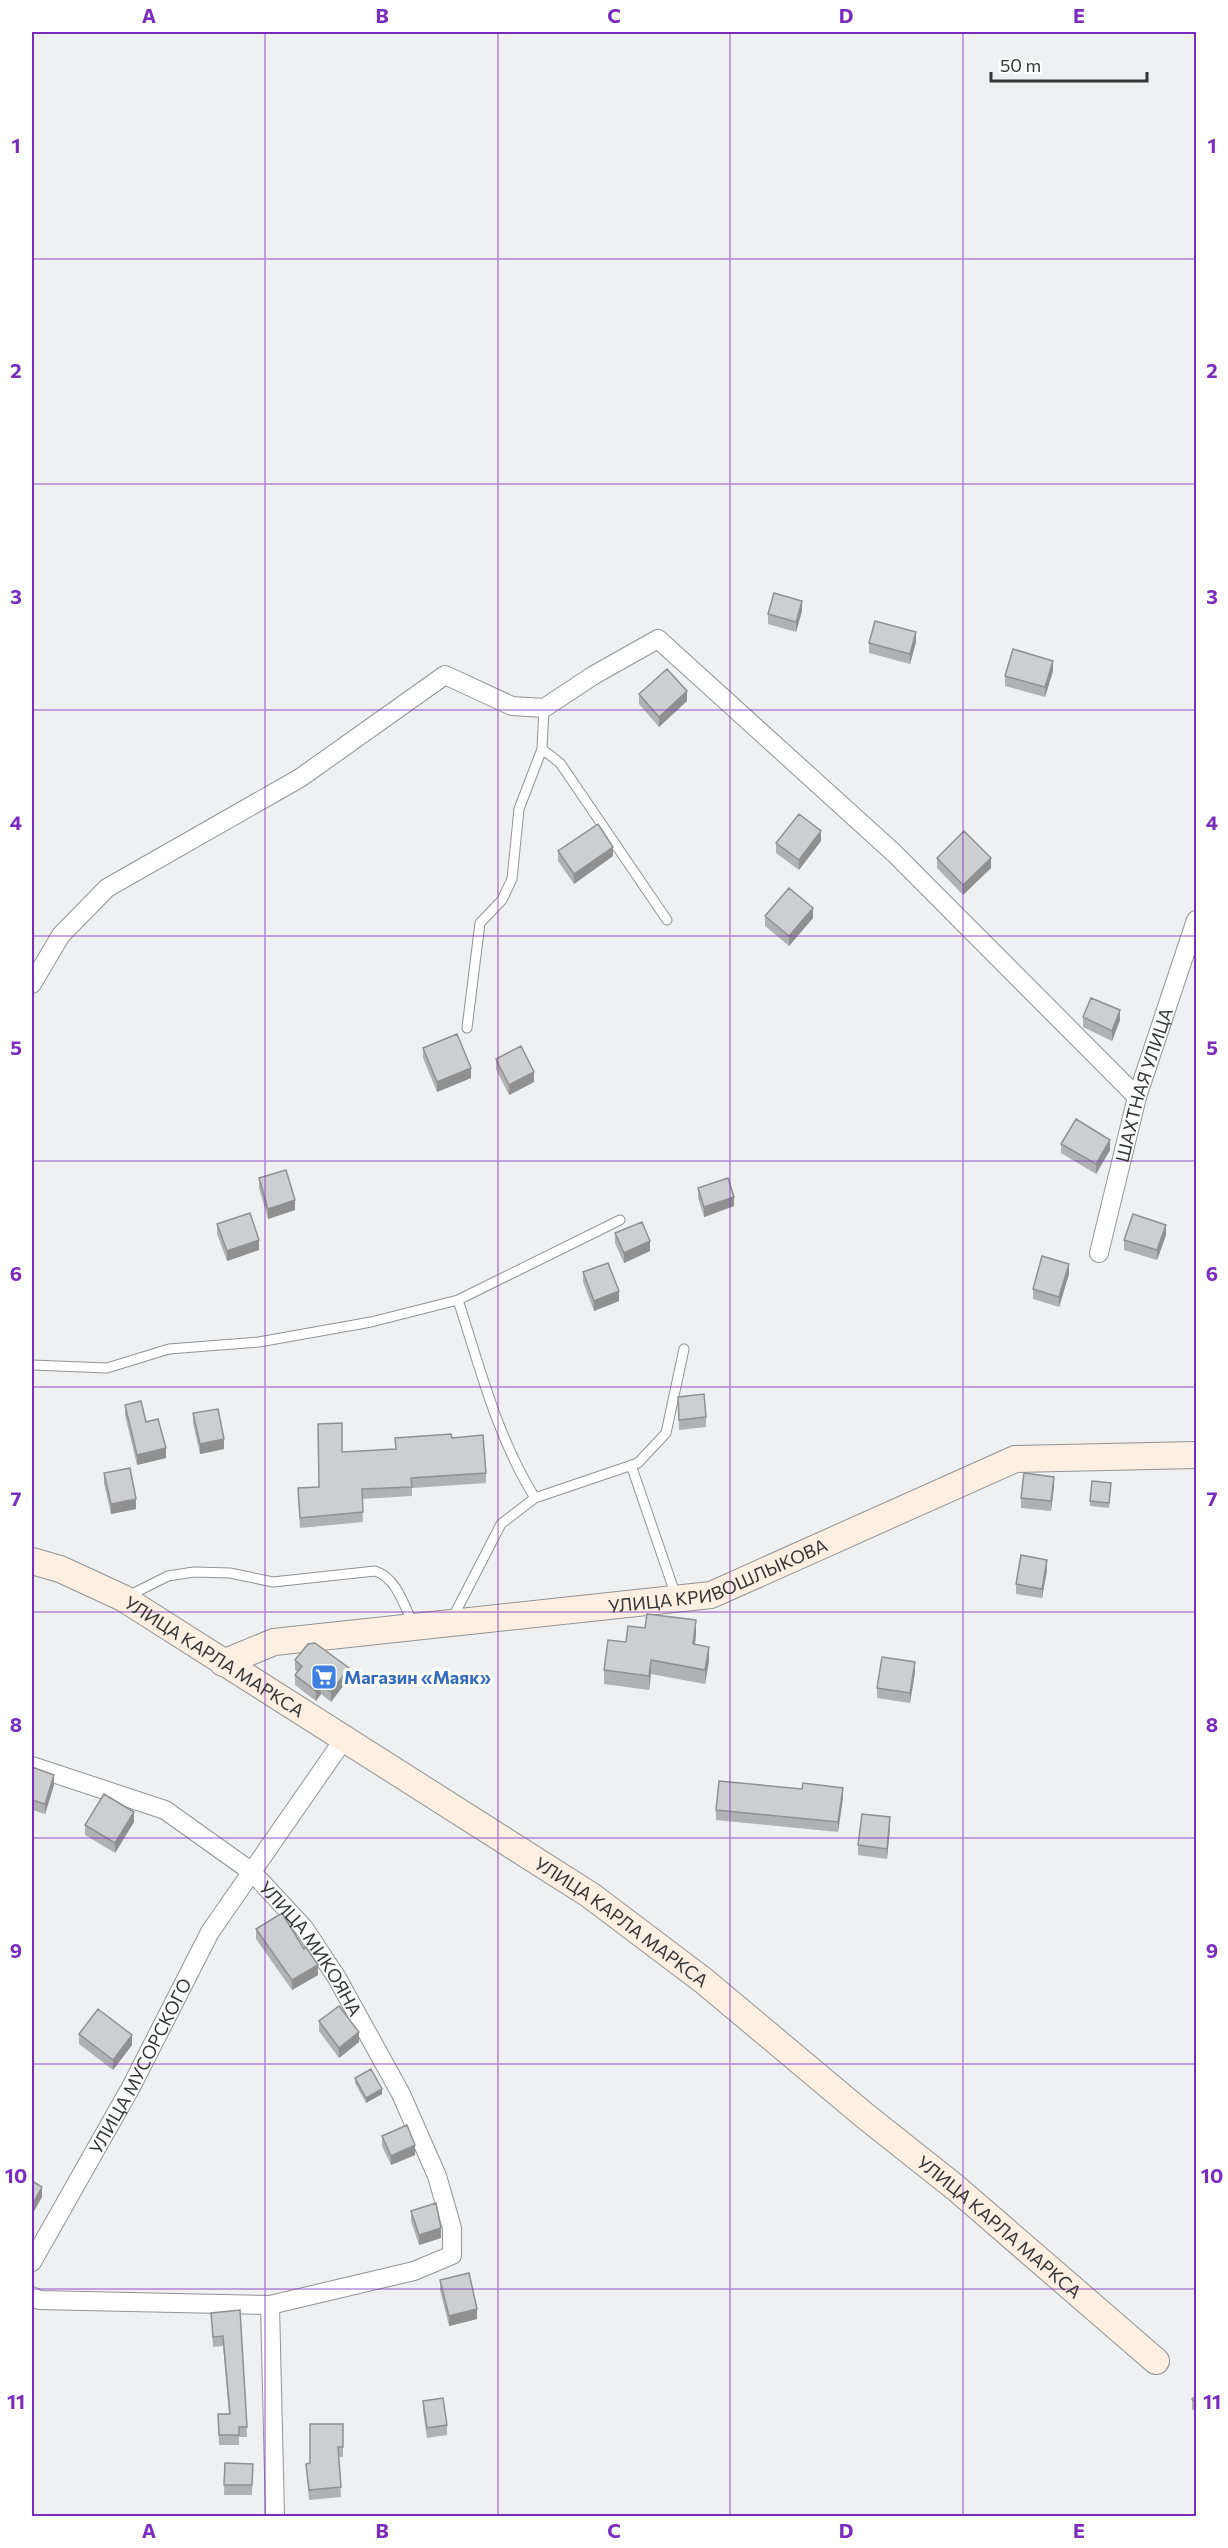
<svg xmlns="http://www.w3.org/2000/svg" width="1228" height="2548" font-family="Commissioner,sans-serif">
<rect width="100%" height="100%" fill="#eff0f1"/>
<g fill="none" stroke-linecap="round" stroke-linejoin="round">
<defs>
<path id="lane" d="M542 749 560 763 667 920
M467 1028 480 923 502 900 512 879 519 809 542 749 544 708
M458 1300C480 1368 497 1437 535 1498
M32 1365 107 1368 169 1349 259 1342 371 1322 458 1300 620 1220
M631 1465 676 1596
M128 1596 168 1576 194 1572 230 1573 273 1582 375 1571C396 1577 404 1605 413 1624
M452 1619 501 1524 535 1498 638 1463 666 1433 684 1349"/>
<g id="street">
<path d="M32 984 61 935 107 888 300 778 445 675 512 706 544 708 594 675 658 639 894 853 1137 1097"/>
<path id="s1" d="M1099 1253 1137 1097 1196 920"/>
<path id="s2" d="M32 1766 165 1810 252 1872 304 1928 337 1978 401 2094 437 2176 452 2228V2255L414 2271 270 2305 39 2300 32 2296"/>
<path id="s3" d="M32 2262 131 2087 210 1932 344 1739"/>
<path d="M270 2305 275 2516"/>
</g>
<g id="secondary">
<path id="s4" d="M32 1561 60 1569 123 1598 590 1895 704 1981 864 2115 956 2188 1156 2361"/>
<path id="s5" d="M223 1663 274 1642 711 1595 1015 1459 1196 1455"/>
</g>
</defs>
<use href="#lane" stroke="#929394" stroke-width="11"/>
<use href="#street" stroke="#929394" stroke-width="20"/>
<use href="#secondary" stroke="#929394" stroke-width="28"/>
<use href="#lane" stroke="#fff" stroke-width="9"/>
<use href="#street" stroke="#fff" stroke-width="18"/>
<use href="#secondary" stroke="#feefe3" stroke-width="26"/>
</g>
<path fill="#b0b1b2" d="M802 611 796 632 768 624V614Z
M916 642 910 664 869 653V643Z
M1053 671 1045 697 1005 686V676Z
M639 694 687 701 659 727 639 704Z
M821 841 799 870 776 853V843Z
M558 851 613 856 574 884 558 861Z
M937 858 991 868 963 895 937 868Z
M765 916 813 918 789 946 765 926Z
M1083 1017 1120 1020 1112 1041 1083 1027Z
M423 1048 471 1078 437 1092 423 1058Z
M496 1059 534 1082 509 1095 496 1069Z
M1061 1144 1110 1150 1096 1174 1061 1153Z
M259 1178 295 1210 268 1219 259 1188Z
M698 1188 734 1206 704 1217 698 1198Z
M217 1224 259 1250 227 1261 217 1234Z
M615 1233 650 1251 624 1263 615 1243Z
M1166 1235 1157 1260 1124 1250V1240Z
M583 1272 619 1301 594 1311 583 1282Z
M1069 1274 1059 1307 1033 1299V1289Z
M678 1397 706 1417V1427L679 1430Z
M125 1405 146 1422 166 1458 137 1465 125 1415Z
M193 1413 224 1449 200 1454 193 1423Z
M395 1438H452L486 1473V1483L412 1488V1496L362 1499 363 1522 300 1528 298 1488 319 1487 342 1452 395 1449Z
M104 1473 136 1509 111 1514 104 1483Z
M1054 1487 1051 1511 1021 1508V1498Z
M1111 1488 1109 1508 1090 1506V1501Z
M1047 1570 1042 1598 1016 1594V1584Z
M696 1634 695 1645 709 1661 705 1684 651 1674 649 1690 604 1684V1670Z
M295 1660 349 1678 331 1702 321 1694 316 1701 295 1685V1675L297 1672 295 1670Z
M915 1672 910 1703 877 1698V1688Z
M32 1767 54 1785 45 1814 32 1810Z
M843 1798 838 1832 716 1820V1810Z
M134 1822 115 1853 85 1835V1825Z
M890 1827 887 1859 858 1855V1845Z
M256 1929 318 1975 292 1990 256 1939Z
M319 2021 359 2042 339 2058 319 2031Z
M79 2034 132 2045 113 2070 79 2044Z
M355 2078 382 2094 366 2103 355 2083Z
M382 2136 415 2155 391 2165 382 2146Z
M411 2211 441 2238 419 2245 411 2221Z
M440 2280 477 2319 449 2326 440 2290Z
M240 2310 247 2437H239V2445H219L218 2414H229L223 2346 213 2347 211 2313Z
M1197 2395V2414L1192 2409V2399Z
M423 2401 447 2425V2435L427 2438 423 2411Z
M343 2424V2457H339L341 2497 309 2500 306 2464 310 2463Z
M225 2463 253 2464 252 2495H224Z"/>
<path fill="#909091" d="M802 601V611L796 632V622Z
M916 632V642L910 664V654Z
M1053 661V671L1045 697V687Z
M687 691V701L659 727V717Z
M821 831V841L799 870V860Z
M613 847V856L574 884V874Z
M991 858V868L963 895V885Z
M813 908V918L789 946V936Z
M1120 1010V1020L1112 1041V1031Z
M471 1068V1078L437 1092V1082Z
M534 1072V1082L509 1095V1085Z
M1110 1140V1150L1096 1174V1164Z
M734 1197V1206L704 1217V1207Z
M295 1200V1210L268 1219V1209Z
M1166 1225V1235L1157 1260V1250Z
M259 1240V1250L227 1261V1251Z
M650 1241V1251L624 1263V1253Z
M1069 1264V1274L1059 1307V1297Z
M619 1291V1301L594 1311V1301Z
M224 1439V1449L200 1454V1444Z
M166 1448V1458L137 1465V1455Z
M1054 1477V1487L1051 1511V1501Z
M136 1499V1509L111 1514V1504Z
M1047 1560V1570L1042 1598V1589Z
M696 1620V1634L693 1658V1644Z
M709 1647V1661L705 1684V1670Z
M651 1660V1674L649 1690V1676Z
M915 1662V1672L910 1703V1693Z
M349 1668V1678L331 1702V1692Z
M321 1684V1694L316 1701V1691Z
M54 1775V1785L45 1814V1804Z
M843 1788V1798L838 1832V1822Z
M134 1812V1822L115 1853V1843Z
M890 1817V1827L887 1859V1849Z
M318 1965V1975L292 1990V1980Z
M359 2032V2042L339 2058V2048Z
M132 2035V2045L113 2070V2060Z
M382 2089V2094L366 2103V2098Z
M415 2145V2155L391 2165V2156Z
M42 2187V2197L32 2215V2205Z
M441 2228V2238L419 2245V2235Z
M477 2309V2319L449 2326V2316Z"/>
<path fill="#cdcecf" stroke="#909091" stroke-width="1.5" d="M774 593 802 601 796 622 768 614Z
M875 621 916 632 910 654 869 643Z
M1013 649 1053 661 1045 687 1005 676Z
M667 669 687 691 659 717 639 694Z
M799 814 821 831 799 860 776 843Z
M598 824 613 847 574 874 558 851Z
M964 831 991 858 963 885 937 858Z
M789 888 813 908 789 936 765 916Z
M1091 998 1120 1010 1112 1031 1083 1017Z
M457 1034 471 1068 437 1082 423 1048Z
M521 1046 534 1072 509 1085 496 1059Z
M1076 1119 1110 1140 1096 1164 1061 1144Z
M286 1170 295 1200 268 1209 259 1178Z
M728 1178 734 1197 704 1207 698 1188Z
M250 1213 259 1240 227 1251 217 1224Z
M1133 1214 1166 1225 1157 1250 1124 1240Z
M642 1222 650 1241 624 1253 615 1233Z
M1042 1256 1069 1264 1059 1297 1033 1289Z
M608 1263 619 1291 594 1301 583 1272Z
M704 1394 706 1417 679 1420 678 1397Z
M141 1401 146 1422 158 1419 166 1448 137 1455 125 1405Z
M218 1409 224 1439 200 1444 193 1413Z
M342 1423V1452L396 1449 395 1438 451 1434 452 1438 483 1435 486 1473 411 1478 412 1487 362 1489 363 1512 300 1518 298 1488 319 1487 318 1424Z
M130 1468 136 1499 111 1504 104 1473Z
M1024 1473 1054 1477 1051 1501 1021 1498Z
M1092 1481 1111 1483 1109 1503 1090 1501Z
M1021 1555 1047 1560 1042 1589 1016 1584Z
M647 1614 696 1620 693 1644 709 1647 705 1670 651 1660 649 1676 604 1670 608 1640 626 1642 628 1626 645 1628Z
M315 1643 349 1668 331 1692 321 1684 316 1691 295 1675 302 1666 295 1660 308 1644Z
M882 1657 915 1662 910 1693 877 1688Z
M32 1767 54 1775 45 1804 32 1800Z
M719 1781 802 1789 803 1783 843 1788 838 1822 716 1810Z
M104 1794 134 1812 115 1843 85 1825Z
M862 1814 890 1817 887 1849 858 1845Z
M282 1913 304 1949 306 1947 318 1965 292 1980 256 1929Z
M339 2006 359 2032 339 2048 319 2021Z
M98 2009 132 2035 113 2060 79 2034Z
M371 2069 382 2089 366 2098 355 2078Z
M407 2125 415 2145 391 2156 382 2136Z
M32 2181 42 2187 32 2205Z
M436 2203 441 2228 419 2235 411 2211Z
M469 2273 477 2309 449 2316 440 2280Z
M240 2310 247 2427H239V2435H219L218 2414H230L223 2336 213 2337 211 2313Z
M1197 2395V2404L1192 2399Z
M443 2398 447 2425 427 2428 423 2401Z
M310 2424H343V2447H338L341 2487 309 2490 306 2464 310 2463Z
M225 2463 253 2464 252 2485H224Z"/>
<path fill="none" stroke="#7b2cbf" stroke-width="1.5" stroke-opacity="0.55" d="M265 32V2516M498 32V2516M730 32V2516M963 32V2516M32 259H1196M32 484H1196M32 710H1196M32 936H1196M32 1161H1196M32 1387H1196M32 1612H1196M32 1838H1196M32 2064H1196M32 2289H1196"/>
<defs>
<symbol id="supermarket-square" viewBox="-11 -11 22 22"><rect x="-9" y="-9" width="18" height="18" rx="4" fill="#3f7fe0" stroke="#fff"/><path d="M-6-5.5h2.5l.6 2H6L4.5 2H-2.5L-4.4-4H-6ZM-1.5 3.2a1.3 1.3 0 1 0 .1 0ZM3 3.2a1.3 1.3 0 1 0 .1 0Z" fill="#fff"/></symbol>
</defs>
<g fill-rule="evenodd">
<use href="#supermarket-square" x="309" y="1662" width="30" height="30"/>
</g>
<g text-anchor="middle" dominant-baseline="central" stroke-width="6" stroke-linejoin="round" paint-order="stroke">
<g font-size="18" fill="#343535" stroke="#fff">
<text stroke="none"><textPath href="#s1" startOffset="174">ШАХТНАЯ УЛИЦА</textPath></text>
<text stroke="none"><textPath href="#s5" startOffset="506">УЛИЦА КРИВОШЛЫКОВА</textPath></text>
<text stroke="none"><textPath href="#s4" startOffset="207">УЛИЦА КАРЛА МАРКСА</textPath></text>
<text stroke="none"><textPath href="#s4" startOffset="693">УЛИЦА КАРЛА МАРКСА</textPath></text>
<text stroke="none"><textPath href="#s2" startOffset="344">УЛИЦА МИКОЯНА</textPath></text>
<text stroke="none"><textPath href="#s3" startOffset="224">УЛИЦА МУСОРСКОГО</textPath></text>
<text stroke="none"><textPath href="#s4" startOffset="1179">УЛИЦА КАРЛА МАРКСА</textPath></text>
</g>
<g font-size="18" font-weight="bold" fill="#366cbe" stroke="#fff" text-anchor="start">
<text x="344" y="1677">Магазин «Маяк»</text>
</g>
</g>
<rect width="1228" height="2548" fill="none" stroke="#ffffff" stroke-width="66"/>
<path d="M991 72v9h156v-9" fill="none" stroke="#343535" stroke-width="3"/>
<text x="1000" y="72" font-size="18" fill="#343535" stroke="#ffffff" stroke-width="4.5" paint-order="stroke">50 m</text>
<rect x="33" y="33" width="1162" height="2482" fill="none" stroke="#7b2cbf" stroke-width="2"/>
<g font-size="20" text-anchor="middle" font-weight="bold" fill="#7b2cbf">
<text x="149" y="23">A</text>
<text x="382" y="23">B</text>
<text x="614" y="23">C</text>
<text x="846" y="23">D</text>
<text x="1079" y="23">E</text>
<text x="16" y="153">1</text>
<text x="1212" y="153">1</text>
<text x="16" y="378">2</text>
<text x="1212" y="378">2</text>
<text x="16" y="604">3</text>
<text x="1212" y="604">3</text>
<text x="16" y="830">4</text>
<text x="1212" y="830">4</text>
<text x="16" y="1055">5</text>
<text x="1212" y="1055">5</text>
<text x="16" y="1281">6</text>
<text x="1212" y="1281">6</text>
<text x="16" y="1506">7</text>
<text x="1212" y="1506">7</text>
<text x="16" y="1732">8</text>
<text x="1212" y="1732">8</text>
<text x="16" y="1958">9</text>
<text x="1212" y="1958">9</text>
<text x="16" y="2183">10</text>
<text x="1212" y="2183">10</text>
<text x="16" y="2409">11</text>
<text x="1212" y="2409">11</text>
<text x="149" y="2538">A</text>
<text x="382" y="2538">B</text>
<text x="614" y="2538">C</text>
<text x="846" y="2538">D</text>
<text x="1079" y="2538">E</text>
</g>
</svg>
